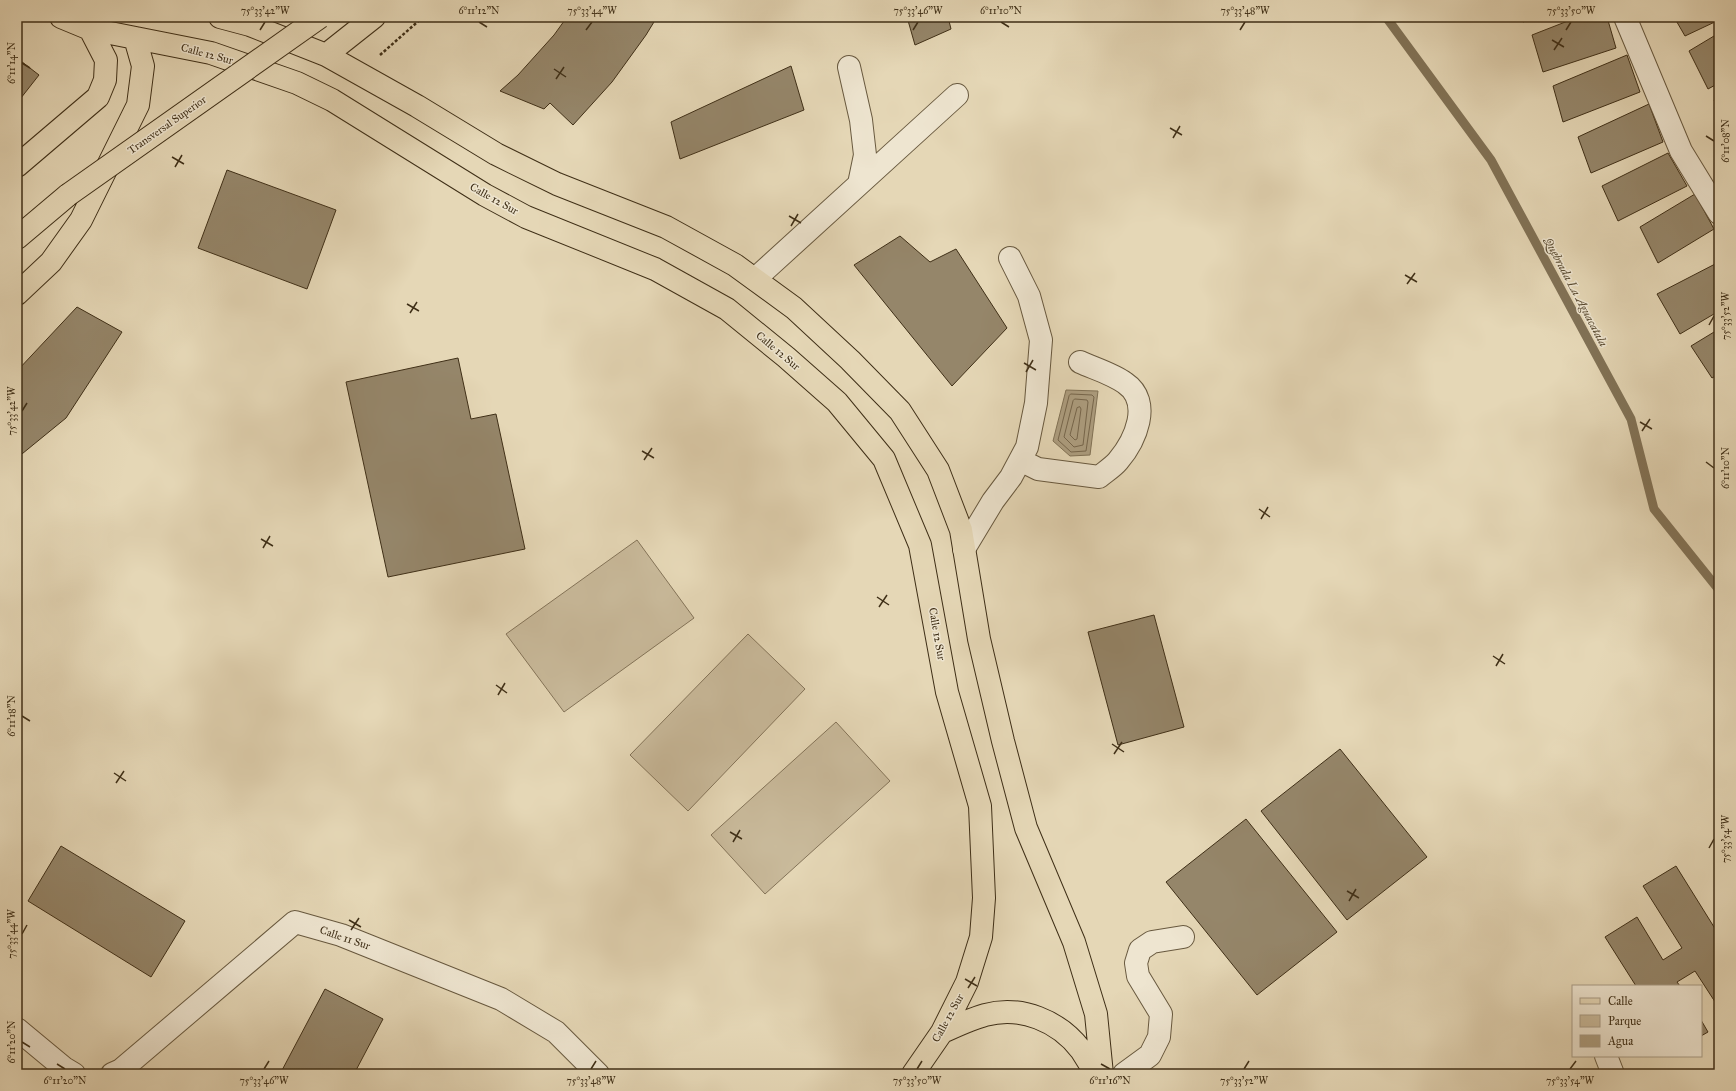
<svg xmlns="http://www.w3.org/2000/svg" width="1736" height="1091" font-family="'IM FELL Great Primer',serif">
<rect width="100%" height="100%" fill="#e5d7b6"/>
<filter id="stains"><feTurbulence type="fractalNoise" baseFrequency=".005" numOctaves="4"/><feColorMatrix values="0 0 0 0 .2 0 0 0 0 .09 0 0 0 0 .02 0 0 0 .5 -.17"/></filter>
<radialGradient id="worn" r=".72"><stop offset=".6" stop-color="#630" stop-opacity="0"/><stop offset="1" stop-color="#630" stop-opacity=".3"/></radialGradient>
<path fill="#c9ba9b" stroke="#847459" d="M637 540 694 618 564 712 506 634Z
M748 634 805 689 688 811 630 755Z
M836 722 890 781 765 894 711 835Z"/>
<path fill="#ad9e80" stroke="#817256" d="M1066 390 1098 391 1090 455 1070 456 1053 441Z"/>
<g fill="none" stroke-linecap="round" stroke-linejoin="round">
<path stroke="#76664c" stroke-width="1" d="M1071 394 1092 395 1094 397 1086 451 1071 452 1058 440 1069 396Z
M1075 399 1087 400 1088 402 1083 445 1074 447 1064 437 1073 401Z
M1080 407 1081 409 1077 439 1075 440 1070 435 1077 408Z"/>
<path stroke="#817256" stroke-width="9" d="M1386 17 1491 160 1631 419 1654 509 1719 590"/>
</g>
<path fill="#95866a" stroke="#3f2f17" d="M567 17H657L646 35 612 82 573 125 550 103 544 109 500 91 518 75 554 35Z
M907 17H948L951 29 915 45Z
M1521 17H1537L1523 22Z
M1578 17H1607L1616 48 1543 72 1532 35Z
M1674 17H1719V20L1685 36Z
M1719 33V83L1708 89 1689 51Z
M1627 55 1640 92 1563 122 1553 86Z
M17 58 39 75 17 103Z
M791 66 804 110 680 159 671 122Z
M1719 97V108L1714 100Z
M1649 104 1663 142 1591 173 1578 137Z
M1668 153 1687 186 1618 221 1602 186Z
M227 170 336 210 307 289 198 248Z
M1695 194 1714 229 1658 263 1640 227Z
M900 236 930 262 956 249 1007 328 952 386 854 265Z
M1719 262V311L1680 334 1657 294Z
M77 307 122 332 66 418 17 458V371Z
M1719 329V374L1712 378 1691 346Z
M458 358 471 419 496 414 525 549 388 577 346 382Z
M1154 615 1184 727 1118 745 1088 632Z
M1340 749 1427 857 1347 920 1261 811Z
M1246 819 1337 932 1257 995 1166 882Z
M61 846 185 921 151 977 28 901Z
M1676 866 1719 935V1008L1695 971 1677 982 1680 986H1636L1605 937 1637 917 1663 960 1682 948 1643 886Z
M325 989 383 1019 354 1074H280Z
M1701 1020 1708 1032 1701 1036Z"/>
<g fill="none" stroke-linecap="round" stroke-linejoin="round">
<defs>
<path id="minor" d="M1625 17 1681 151 1719 213
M849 67 861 120 865 155 859 184
M755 279 957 95
M1020 460 1038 469 1099 477C1105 472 1113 467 1118 461 1135 441 1153 402 1125 383 1113 374 1093 368 1080 362
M964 549 993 501 1011 477 1027 447 1036 403 1041 340 1029 296 1010 258
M17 1029 64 1068 74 1074
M1606 1056 1613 1074
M112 1074 121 1070 295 922 341 935 501 999 556 1032 598 1074
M1124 1074 1150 1055 1159 1037 1161 1014 1138 976 1136 963 1140 950 1152 942 1183 937"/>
<path id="major" d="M61 17 90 29 211 53 297 83 332 100 485 195 526 217 655 269 727 309 786 357 837 402 884 459 920 545 947 692 980 806 984 898 981 937 967 982 942 1032 913 1074
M220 17 250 25 326 55 417 106 496 154 557 184 666 227 735 265 794 308 850 360 900 411 938 470 961 530 979 639 1003 741 1026 828 1074 942 1096 1014 1102 1074
M326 55 374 17
M17 166 98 97 105 80 106 60 90 29
M17 238 68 195
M17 294 51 262 81 220 138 105 143 66 135 38
M942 1032C956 1026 971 1019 985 1015 1021 1005 1059 1021 1081 1050 1086 1058 1091 1066 1096 1074"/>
</defs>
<use href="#minor" stroke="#68593f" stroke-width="24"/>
<use href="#major" stroke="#3f2f17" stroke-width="24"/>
<path stroke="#3f2f17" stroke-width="2.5" stroke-dasharray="3 2" stroke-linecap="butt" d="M380 55 423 17"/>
<use href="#minor" stroke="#eee5d0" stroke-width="22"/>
<use href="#major" stroke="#e5d7b6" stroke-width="22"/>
<defs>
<path id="major-bridge" d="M68 195 320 17"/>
</defs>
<use href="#major-bridge" stroke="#3f2f17" stroke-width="24" stroke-linecap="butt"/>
<use href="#major-bridge" stroke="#e5d7b6" stroke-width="22"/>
</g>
<path fill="none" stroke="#3f2f17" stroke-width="1.5" d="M479 22 487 27M1001 22 1009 27M260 30 265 22M586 30 592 22M913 30 918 22M1240 30 1245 22M1566 30 1571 22M1552 40 1564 47M1554 50 1562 38M22 63 30 68M554 69 566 77M556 79 564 67M1170 128 1182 135M1706 136 1714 141M1173 138 1180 126M172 157 184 164M175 167 182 155M789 216 801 223M791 226 798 214M1405 275 1417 282M1407 284 1415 273M407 304 419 311M410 313 417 302M1709 325 1714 316M1024 363 1036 370M1026 372 1033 360M22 411 27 403M1640 422 1652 429M1642 431 1650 419M642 451 654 458M644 460 652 448M1706 462 1714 468M1259 509 1270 517M1261 519 1268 507M261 539 273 546M263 548 270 536M877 597 889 605M879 607 887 595M1493 656 1505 664M1496 666 1503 654M496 685 507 693M498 695 505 683M22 716 30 721M1112 744 1124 752M1114 754 1122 742M114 773 126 781M116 783 124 771M730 832 742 839M733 842 740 830M1709 848 1714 839M1347 891 1359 898M1349 901 1356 889M349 920 361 927M351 930 359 918M22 934 27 925M965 979 977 986M968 988 975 977M22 1042 30 1047M57 1064 65 1069M1101 1064 1110 1069M264 1069 269 1061M591 1069 596 1061M917 1069 922 1061M1244 1069 1249 1061M1570 1069 1576 1061"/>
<g text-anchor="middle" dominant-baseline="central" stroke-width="3" stroke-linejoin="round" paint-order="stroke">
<g font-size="11" fill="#3f2f17" stroke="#eee5d0">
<text transform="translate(207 54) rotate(15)">Calle 12 Sur</text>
<text transform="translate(167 125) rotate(-35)">Transversal Superior</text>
<text transform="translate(494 199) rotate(29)">Calle 12 Sur</text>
<text transform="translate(778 351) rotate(40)">Calle 12 Sur</text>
<text transform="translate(937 634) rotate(80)">Calle 12 Sur</text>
<text transform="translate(345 938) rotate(19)">Calle 11 Sur</text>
<text transform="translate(948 1018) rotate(-61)">Calle 12 Sur</text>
</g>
<g font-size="12" font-style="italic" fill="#5a4b31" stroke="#eee5d0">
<text transform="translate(1576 292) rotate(62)">Quebrada La Aguacatala</text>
</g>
</g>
<rect width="1736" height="1091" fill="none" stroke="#e5d7b6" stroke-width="44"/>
<rect x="1572" y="985" width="130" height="72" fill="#eee5d0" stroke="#a89c86"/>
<rect x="1580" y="998" width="20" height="6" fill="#e5d7b6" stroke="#a89c86"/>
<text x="1608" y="1005" font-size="12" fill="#3f2f17">Calle</text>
<rect x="1580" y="1015" width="20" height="12" fill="#c9ba9b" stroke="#a89c86"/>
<text x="1608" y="1025" font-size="12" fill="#3f2f17">Parque</text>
<rect x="1580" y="1035" width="20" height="12" fill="#ad9e80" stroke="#a89c86"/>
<text x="1608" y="1045" font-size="12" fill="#3f2f17">Agua</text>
<rect x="22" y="22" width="1692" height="1047" fill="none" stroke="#3f2f17" stroke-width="1.5"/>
<g font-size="10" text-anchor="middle" fill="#3f2f17">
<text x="265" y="14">75°33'42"W</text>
<text x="479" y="14">6°11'12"N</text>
<text x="592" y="14">75°33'44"W</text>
<text x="918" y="14">75°33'46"W</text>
<text x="1001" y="14">6°11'10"N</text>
<text x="1245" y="14">75°33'48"W</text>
<text x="1571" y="14">75°33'50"W</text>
<text transform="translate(11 63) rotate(-90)" y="4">6°11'14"N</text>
<text transform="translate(1725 141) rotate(-90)" y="4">6°11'08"N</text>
<text transform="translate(1725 316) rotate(-90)" y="4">75°33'52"W</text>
<text transform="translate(11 411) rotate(-90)" y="4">75°33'42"W</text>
<text transform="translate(1725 468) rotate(-90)" y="4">6°11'10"N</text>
<text transform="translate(11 716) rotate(-90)" y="4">6°11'18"N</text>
<text transform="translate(1725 839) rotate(-90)" y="4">75°33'54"W</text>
<text transform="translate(11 934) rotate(-90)" y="4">75°33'44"W</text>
<text transform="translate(11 1042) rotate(-90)" y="4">6°11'20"N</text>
<text x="65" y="1084">6°11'20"N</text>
<text x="264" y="1084">75°33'46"W</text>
<text x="591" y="1084">75°33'48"W</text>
<text x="917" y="1084">75°33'50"W</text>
<text x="1110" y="1084">6°11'16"N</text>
<text x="1244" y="1084">75°33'52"W</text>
<text x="1570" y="1084">75°33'54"W</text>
</g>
<rect width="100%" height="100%" filter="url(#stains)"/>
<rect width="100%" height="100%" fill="url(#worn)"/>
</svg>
